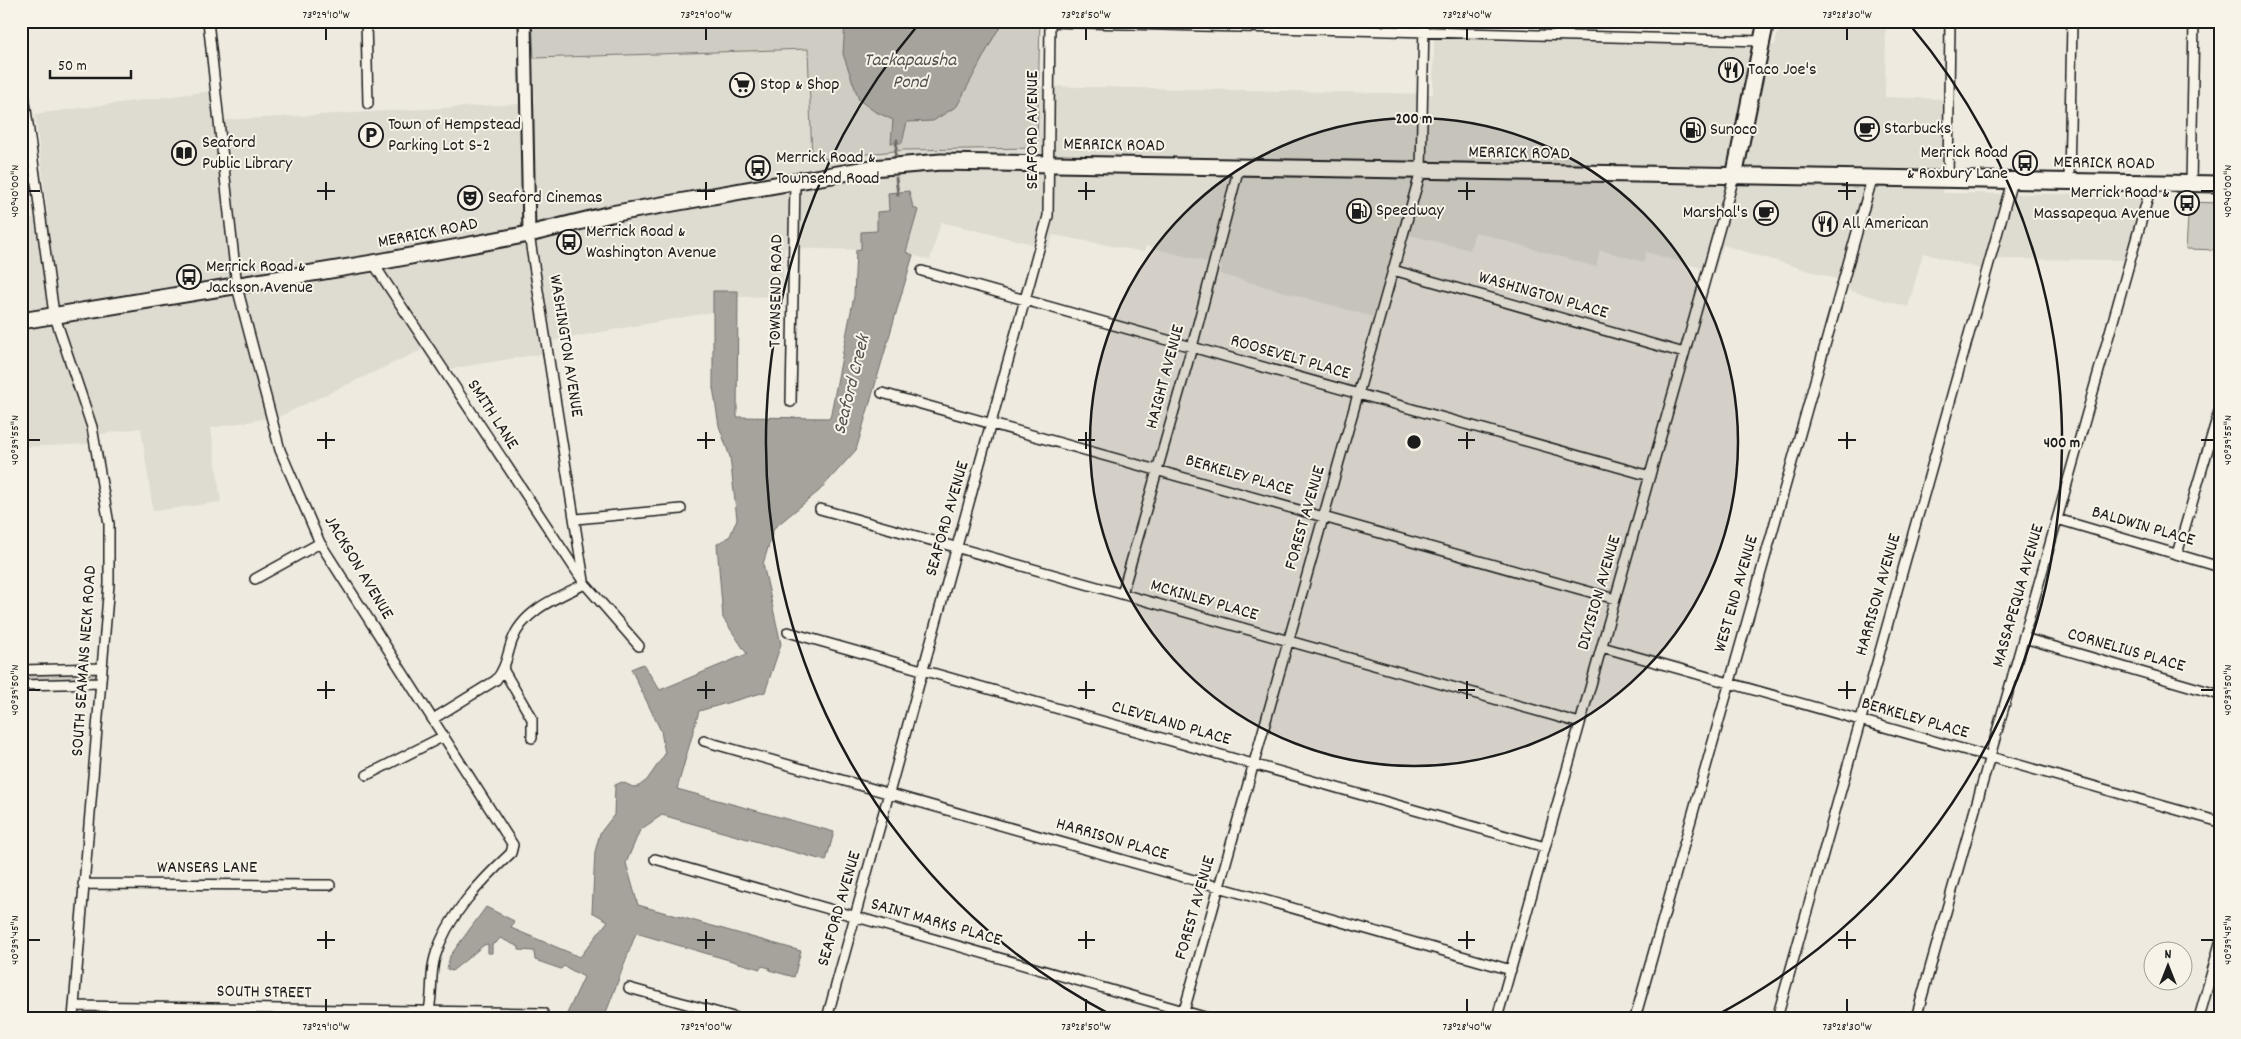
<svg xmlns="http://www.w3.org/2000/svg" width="2241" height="1039" font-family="Dekko,sans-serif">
<rect width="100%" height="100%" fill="#eeeae0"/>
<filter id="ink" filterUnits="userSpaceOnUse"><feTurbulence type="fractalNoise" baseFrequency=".02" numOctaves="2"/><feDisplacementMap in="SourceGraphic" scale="10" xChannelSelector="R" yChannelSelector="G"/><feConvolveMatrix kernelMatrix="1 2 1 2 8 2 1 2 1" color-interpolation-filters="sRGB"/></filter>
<g filter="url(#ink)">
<path fill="#dedbd1" d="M1780 21H1886L1885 97 1944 99 1943 193 2146 195 2127 260 1996 259 1992 272 1923 253 1908 307 1848 290 1850 283 1723 245 1715 272 1646 252 1644 262 1600 250 1596 267 1475 232 1470 250 1397 232 1373 317 1220 274 1222 266 1146 246 1144 252 1053 235 1049 248 941 222 930 260 906 253 918 210 913 207 909 192 888 194 889 211 877 231 861 250 784 248 783 296 738 297V292L713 291V312L551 341 544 343 546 353 449 369 432 345 280 416 211 428 221 502 153 511 141 428 89 436V444L21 447V220L48 216 35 114 219 90 224 120 535 103 534 58 809 49 812 160 904 150 1037 148 1039 86 1433 94 1434 39 1775 45Z"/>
<path fill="#cfccc3" stroke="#767470" d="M532 21H1040L1037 148 904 150 812 160 808 49 534 58Z
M2189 202 2220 203V250L2186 249Z
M99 670V681L21 683V672Z"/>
<path fill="#a6a39d" stroke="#6f6d69" d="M845 21H1005L996 33 957 106 933 121 907 122 902 143H891L893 120 874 111 859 100 843 54Z
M909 191 913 207 918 210 906 252 913 255 856 450 819 491 774 528 763 564 781 644 765 692 699 711 677 789 834 832 826 861 662 815 640 830 626 863 638 905 801 951 794 977 769 970 770 968 762 966 760 969 636 933 604 1018H565L584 977 564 966 561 969 535 960 534 951 519 950V947L500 938 496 943 492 944V953H488V944L484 945 452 971 447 969 450 956 486 907 514 921 511 928 580 957 608 921 592 912 595 852 600 833 614 815 615 785 622 782 633 787 639 786 647 780 665 754 661 731 631 669 643 664 660 690 747 654 723 618 717 544 730 536 737 519 730 457 719 426 713 387V291H738L737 417 830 418 854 296 856 250 861 249V232L877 231V212L889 211 888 193Z"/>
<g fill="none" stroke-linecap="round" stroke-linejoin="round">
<path stroke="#6f6d69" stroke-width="3" d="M895 157 897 140
M896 178 898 195"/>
<defs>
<path id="minor" d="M208 21 237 287 280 450 320 543 513 845 511 853C481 881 447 916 435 957 429 977 434 999 427 1018
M366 21 368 104
M1050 22 1762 41
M21 73 54 314 92 427 109 524V584L73 1018
M21 161 33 160
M1948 180 1950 21
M2069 182 2072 21
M2191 184 2194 21
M529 234 584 581
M373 263 585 584 639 646
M1393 270 1684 353
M922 271 1650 476
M882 393 1615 599
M791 402 795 182
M820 509 1580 723
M576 519 681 509
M2057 519 2220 567
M2177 554 2220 408
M255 579 320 543
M1122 594 1192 347 1239 167
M788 632 1545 847
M2024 638 2220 695
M1602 647 2220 822
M21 670 102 668
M504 671 532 719V738
M21 685 101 683
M433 719 496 680C506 668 507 655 512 641 523 610 558 597 585 584
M704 741 1511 970
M367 775 444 736
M655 859 1208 1018
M83 884 330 885
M629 988 737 1018
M74 1006 543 1013
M827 1018 1048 216 1050 21
M1182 1018 1421 171 1424 21
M1497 1018 1734 177
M1635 1018 1872 179
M1777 1018 2012 181
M1916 1018 2152 183
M2199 1018 2220 943"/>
<path id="tertiary" d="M525 21 529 234"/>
<path id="primary" d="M1734 177 1766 21
M21 321 373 263 529 234 611 214 679 202 872 168 941 162 2220 184"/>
</defs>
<use href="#minor" stroke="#1c1c1c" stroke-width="12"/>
<use href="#tertiary" stroke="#1c1c1c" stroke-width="15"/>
<use href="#primary" stroke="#1c1c1c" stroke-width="19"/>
<use href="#minor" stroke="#f7f3e8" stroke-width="9"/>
<use href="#tertiary" stroke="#f7f3e8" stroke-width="11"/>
<use href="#primary" stroke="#f7f3e8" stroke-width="15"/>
</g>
</g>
<path fill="none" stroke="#1c1c1c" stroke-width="2" d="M326 28V40M706 28V40M1086 28V40M1467 28V40M1847 28V40M326 182V200M706 182V200M1086 182V200M1467 182V200M1847 182V200M28 191H40M317 191H335M697 191H715M1078 191H1095M1458 191H1475M1838 191H1856M2201 191H2214M326 432V449M706 432V449M1086 432V449M1467 432V449M1847 432V449M28 440H40M317 440H335M697 440H715M1078 440H1095M1458 440H1475M1838 440H1856M2201 440H2214M326 681V699M706 681V699M1086 681V699M1467 681V699M1847 681V699M28 690H40M317 690H335M697 690H715M1078 690H1095M1458 690H1475M1838 690H1856M2201 690H2214M326 931V949M706 931V949M1086 931V949M1467 931V949M1847 931V949M28 940H40M317 940H335M697 940H715M1078 940H1095M1458 940H1475M1838 940H1856M2201 940H2214M326 999V1012M706 999V1012M1086 999V1012M1467 999V1012M1847 999V1012"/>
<circle cx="1414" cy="442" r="324" fill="#1c1c1c" fill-opacity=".12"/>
<g fill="none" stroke="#1c1c1c" stroke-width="2.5">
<circle cx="1414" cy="442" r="324"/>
<path d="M1115 1017A648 648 0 0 1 918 25M1910 25A648 648 0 0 1 1713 1017"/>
</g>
<defs>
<symbol id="restaurant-ring" viewBox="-11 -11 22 22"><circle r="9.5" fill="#f7f3e8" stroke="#1c1c1c" stroke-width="1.5"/><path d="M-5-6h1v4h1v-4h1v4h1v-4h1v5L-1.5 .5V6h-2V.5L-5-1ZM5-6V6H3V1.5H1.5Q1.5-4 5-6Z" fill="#1c1c1c"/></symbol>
<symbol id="supermarket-ring" viewBox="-11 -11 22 22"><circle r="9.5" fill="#f7f3e8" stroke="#1c1c1c" stroke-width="1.5"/><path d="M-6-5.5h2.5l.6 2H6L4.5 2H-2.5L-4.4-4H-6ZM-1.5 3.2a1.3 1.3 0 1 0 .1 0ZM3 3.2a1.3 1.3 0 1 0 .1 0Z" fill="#1c1c1c"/></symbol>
<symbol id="cafe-ring" viewBox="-11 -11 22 22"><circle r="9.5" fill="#f7f3e8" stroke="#1c1c1c" stroke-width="1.5"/><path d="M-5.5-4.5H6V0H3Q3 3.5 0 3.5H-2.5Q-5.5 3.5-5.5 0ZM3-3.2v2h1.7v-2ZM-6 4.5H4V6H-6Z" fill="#1c1c1c"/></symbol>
<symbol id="fuel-ring" viewBox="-11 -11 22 22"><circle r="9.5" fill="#f7f3e8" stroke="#1c1c1c" stroke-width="1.5"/><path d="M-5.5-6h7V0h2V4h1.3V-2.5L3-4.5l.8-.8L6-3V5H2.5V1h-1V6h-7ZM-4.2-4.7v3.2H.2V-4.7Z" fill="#1c1c1c"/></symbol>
<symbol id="parking-ring" viewBox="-11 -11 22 22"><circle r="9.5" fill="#f7f3e8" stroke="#1c1c1c" stroke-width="1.5"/><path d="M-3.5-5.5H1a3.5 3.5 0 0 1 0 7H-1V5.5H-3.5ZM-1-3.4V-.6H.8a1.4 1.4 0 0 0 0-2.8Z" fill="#1c1c1c"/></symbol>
<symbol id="library-ring" viewBox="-11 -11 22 22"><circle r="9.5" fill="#f7f3e8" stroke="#1c1c1c" stroke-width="1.5"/><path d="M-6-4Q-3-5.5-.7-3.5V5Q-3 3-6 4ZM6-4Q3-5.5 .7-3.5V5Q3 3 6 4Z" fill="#1c1c1c"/></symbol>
<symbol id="bus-ring" viewBox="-11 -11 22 22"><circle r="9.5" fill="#f7f3e8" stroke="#1c1c1c" stroke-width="1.5"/><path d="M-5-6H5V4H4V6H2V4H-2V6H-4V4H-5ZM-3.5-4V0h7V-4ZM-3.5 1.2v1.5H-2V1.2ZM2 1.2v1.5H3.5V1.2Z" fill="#1c1c1c"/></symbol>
<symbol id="theatre-ring" viewBox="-11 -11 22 22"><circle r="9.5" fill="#f7f3e8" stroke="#1c1c1c" stroke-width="1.5"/><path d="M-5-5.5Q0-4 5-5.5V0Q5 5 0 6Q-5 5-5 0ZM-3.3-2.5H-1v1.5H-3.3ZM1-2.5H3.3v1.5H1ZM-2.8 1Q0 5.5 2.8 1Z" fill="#1c1c1c"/></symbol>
</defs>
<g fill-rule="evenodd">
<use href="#restaurant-ring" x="1717" y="56" width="28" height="28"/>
<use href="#supermarket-ring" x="728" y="71" width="28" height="28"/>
<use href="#cafe-ring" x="1853" y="115" width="28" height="28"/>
<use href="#fuel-ring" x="1679" y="116" width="28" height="28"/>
<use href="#parking-ring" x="357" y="121" width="28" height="28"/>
<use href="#library-ring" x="170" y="139" width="28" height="28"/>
<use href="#bus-ring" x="2011" y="149" width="28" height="28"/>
<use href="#bus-ring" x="744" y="154" width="28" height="28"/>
<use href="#theatre-ring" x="456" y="184" width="28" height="28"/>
<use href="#bus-ring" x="2173" y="189" width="28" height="28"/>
<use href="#fuel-ring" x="1345" y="197" width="28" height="28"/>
<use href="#cafe-ring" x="1752" y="199" width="28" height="28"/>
<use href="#restaurant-ring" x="1811" y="210" width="28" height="28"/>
<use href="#bus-ring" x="555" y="228" width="28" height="28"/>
<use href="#bus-ring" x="175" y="263" width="28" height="28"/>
</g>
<g text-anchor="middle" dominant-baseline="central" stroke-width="4" stroke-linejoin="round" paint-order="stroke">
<g font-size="18" fill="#1c1c1c" stroke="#f7f3e8" text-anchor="start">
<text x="1748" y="70">Taco Joe's</text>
<text x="760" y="85">Stop &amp; Shop</text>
<text x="388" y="125">Town of Hempstead<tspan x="388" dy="21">Parking Lot S-2</tspan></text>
<text x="1884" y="129">Starbucks</text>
<text x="1710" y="130">Sunoco</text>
<text x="202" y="143">Seaford<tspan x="202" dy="21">Public Library</tspan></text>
<text x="2008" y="153" text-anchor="end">Merrick Road<tspan x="2008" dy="21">&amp; Roxbury Lane</tspan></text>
<text x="776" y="158">Merrick Road &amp;<tspan x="776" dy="21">Townsend Road</tspan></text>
<text x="2170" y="193" text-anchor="end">Merrick Road &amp;<tspan x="2170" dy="21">Massapequa Avenue</tspan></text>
<text x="488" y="198">Seaford Cinemas</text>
<text x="1376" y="211">Speedway</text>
<text x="1748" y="213" text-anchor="end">Marshal's</text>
<text x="1842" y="224">All American</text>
<text x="586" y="232">Merrick Road &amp;<tspan x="586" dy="21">Washington Avenue</tspan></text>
<text x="206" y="267">Merrick Road &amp;<tspan x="206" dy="21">Jackson Avenue</tspan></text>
</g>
<g font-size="18" fill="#1c1c1c" stroke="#f7f3e8">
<text transform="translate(1033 130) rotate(-90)">SEAFORD AVENUE</text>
<text transform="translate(1114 146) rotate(1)">MERRICK ROAD</text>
<text transform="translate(1519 154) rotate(1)">MERRICK ROAD</text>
<text transform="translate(2104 164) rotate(1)">MERRICK ROAD</text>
<text transform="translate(428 234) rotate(-11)">MERRICK ROAD</text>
<text transform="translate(777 291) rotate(-89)">TOWNSEND ROAD</text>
<text transform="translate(1543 296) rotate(16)">WASHINGTON PLACE</text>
<text transform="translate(565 346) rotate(81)">WASHINGTON AVENUE</text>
<text transform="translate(1290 358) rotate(16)">ROOSEVELT PLACE</text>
<text transform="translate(1166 377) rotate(-75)">HAIGHT AVENUE</text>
<text transform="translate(492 415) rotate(57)">SMITH LANE</text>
<text transform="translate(1239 476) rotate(16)">BERKELEY PLACE</text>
<text transform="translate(1306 518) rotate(-74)">FOREST AVENUE</text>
<text transform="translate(948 519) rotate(-74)">SEAFORD AVENUE</text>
<text transform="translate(2143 527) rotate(16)">BALDWIN PLACE</text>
<text transform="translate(358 568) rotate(59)">JACKSON AVENUE</text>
<text transform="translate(1600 593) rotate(-74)">DIVISION AVENUE</text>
<text transform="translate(1737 594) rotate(-74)">WEST END AVENUE</text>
<text transform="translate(1879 595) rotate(-74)">HARRISON AVENUE</text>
<text transform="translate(2019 596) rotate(-74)">MASSAPEQUA AVENUE</text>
<text transform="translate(1204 601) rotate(16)">MCKINLEY PLACE</text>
<text transform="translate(2126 651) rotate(16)">CORNELIUS PLACE</text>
<text transform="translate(85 661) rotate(-86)">SOUTH SEAMANS NECK ROAD</text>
<text transform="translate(1915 719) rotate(16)">BERKELEY PLACE</text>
<text transform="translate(1171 724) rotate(16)">CLEVELAND PLACE</text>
<text transform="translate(1112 840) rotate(16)">HARRISON PLACE</text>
<text x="207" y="868">WANSERS LANE</text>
<text transform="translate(1196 908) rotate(-74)">FOREST AVENUE</text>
<text transform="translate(840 909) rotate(-74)">SEAFORD AVENUE</text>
<text transform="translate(936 923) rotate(16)">SAINT MARKS PLACE</text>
<text transform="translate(264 993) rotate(1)">SOUTH STREET</text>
</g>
<g font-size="19" font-style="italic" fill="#535250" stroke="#f7f3e8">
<text x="910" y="61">Tackapausha<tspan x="910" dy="22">Pond</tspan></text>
<text transform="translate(853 385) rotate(-76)">Seaford Creek</text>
</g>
</g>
<circle cx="1414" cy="442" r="8" fill="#1c1c1c" stroke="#f7f3e8" stroke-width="2.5"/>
<g font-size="15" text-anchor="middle" font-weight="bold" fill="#1c1c1c" stroke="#f7f3e8" stroke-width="4" stroke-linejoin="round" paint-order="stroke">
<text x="1414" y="123">200 m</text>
<text x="2062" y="447">400 m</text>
</g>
<rect width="2241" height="1039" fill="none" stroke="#f7f3e8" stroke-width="55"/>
<g transform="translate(2168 966)"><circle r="24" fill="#f7f3e8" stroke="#9f9d96"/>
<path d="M0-4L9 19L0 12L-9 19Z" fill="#1c1c1c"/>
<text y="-8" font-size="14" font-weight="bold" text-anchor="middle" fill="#1c1c1c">N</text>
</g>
<path d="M50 70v8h81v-8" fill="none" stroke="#1c1c1c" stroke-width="2.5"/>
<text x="58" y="70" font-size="15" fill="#1c1c1c" stroke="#f7f3e8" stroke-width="4" paint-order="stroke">50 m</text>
<rect x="28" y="28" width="2186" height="984" fill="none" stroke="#1c1c1c" stroke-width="2"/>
<g font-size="12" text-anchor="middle" fill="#1c1c1c">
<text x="326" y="18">73°29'10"W</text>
<text x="706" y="18">73°29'00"W</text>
<text x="1086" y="18">73°28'50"W</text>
<text x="1467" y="18">73°28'40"W</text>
<text x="1847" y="18">73°28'30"W</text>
<text transform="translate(14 191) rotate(-90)" y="4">40°40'00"N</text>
<text transform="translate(2227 191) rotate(-90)" y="4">40°40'00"N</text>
<text transform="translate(14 440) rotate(-90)" y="4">40°39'55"N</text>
<text transform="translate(2227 440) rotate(-90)" y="4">40°39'55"N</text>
<text transform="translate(14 690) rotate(-90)" y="4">40°39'50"N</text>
<text transform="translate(2227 690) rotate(-90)" y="4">40°39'50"N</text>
<text transform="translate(14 940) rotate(-90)" y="4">40°39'45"N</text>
<text transform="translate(2227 940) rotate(-90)" y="4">40°39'45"N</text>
<text x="326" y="1030">73°29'10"W</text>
<text x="706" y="1030">73°29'00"W</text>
<text x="1086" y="1030">73°28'50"W</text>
<text x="1467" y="1030">73°28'40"W</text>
<text x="1847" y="1030">73°28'30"W</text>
</g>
</svg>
